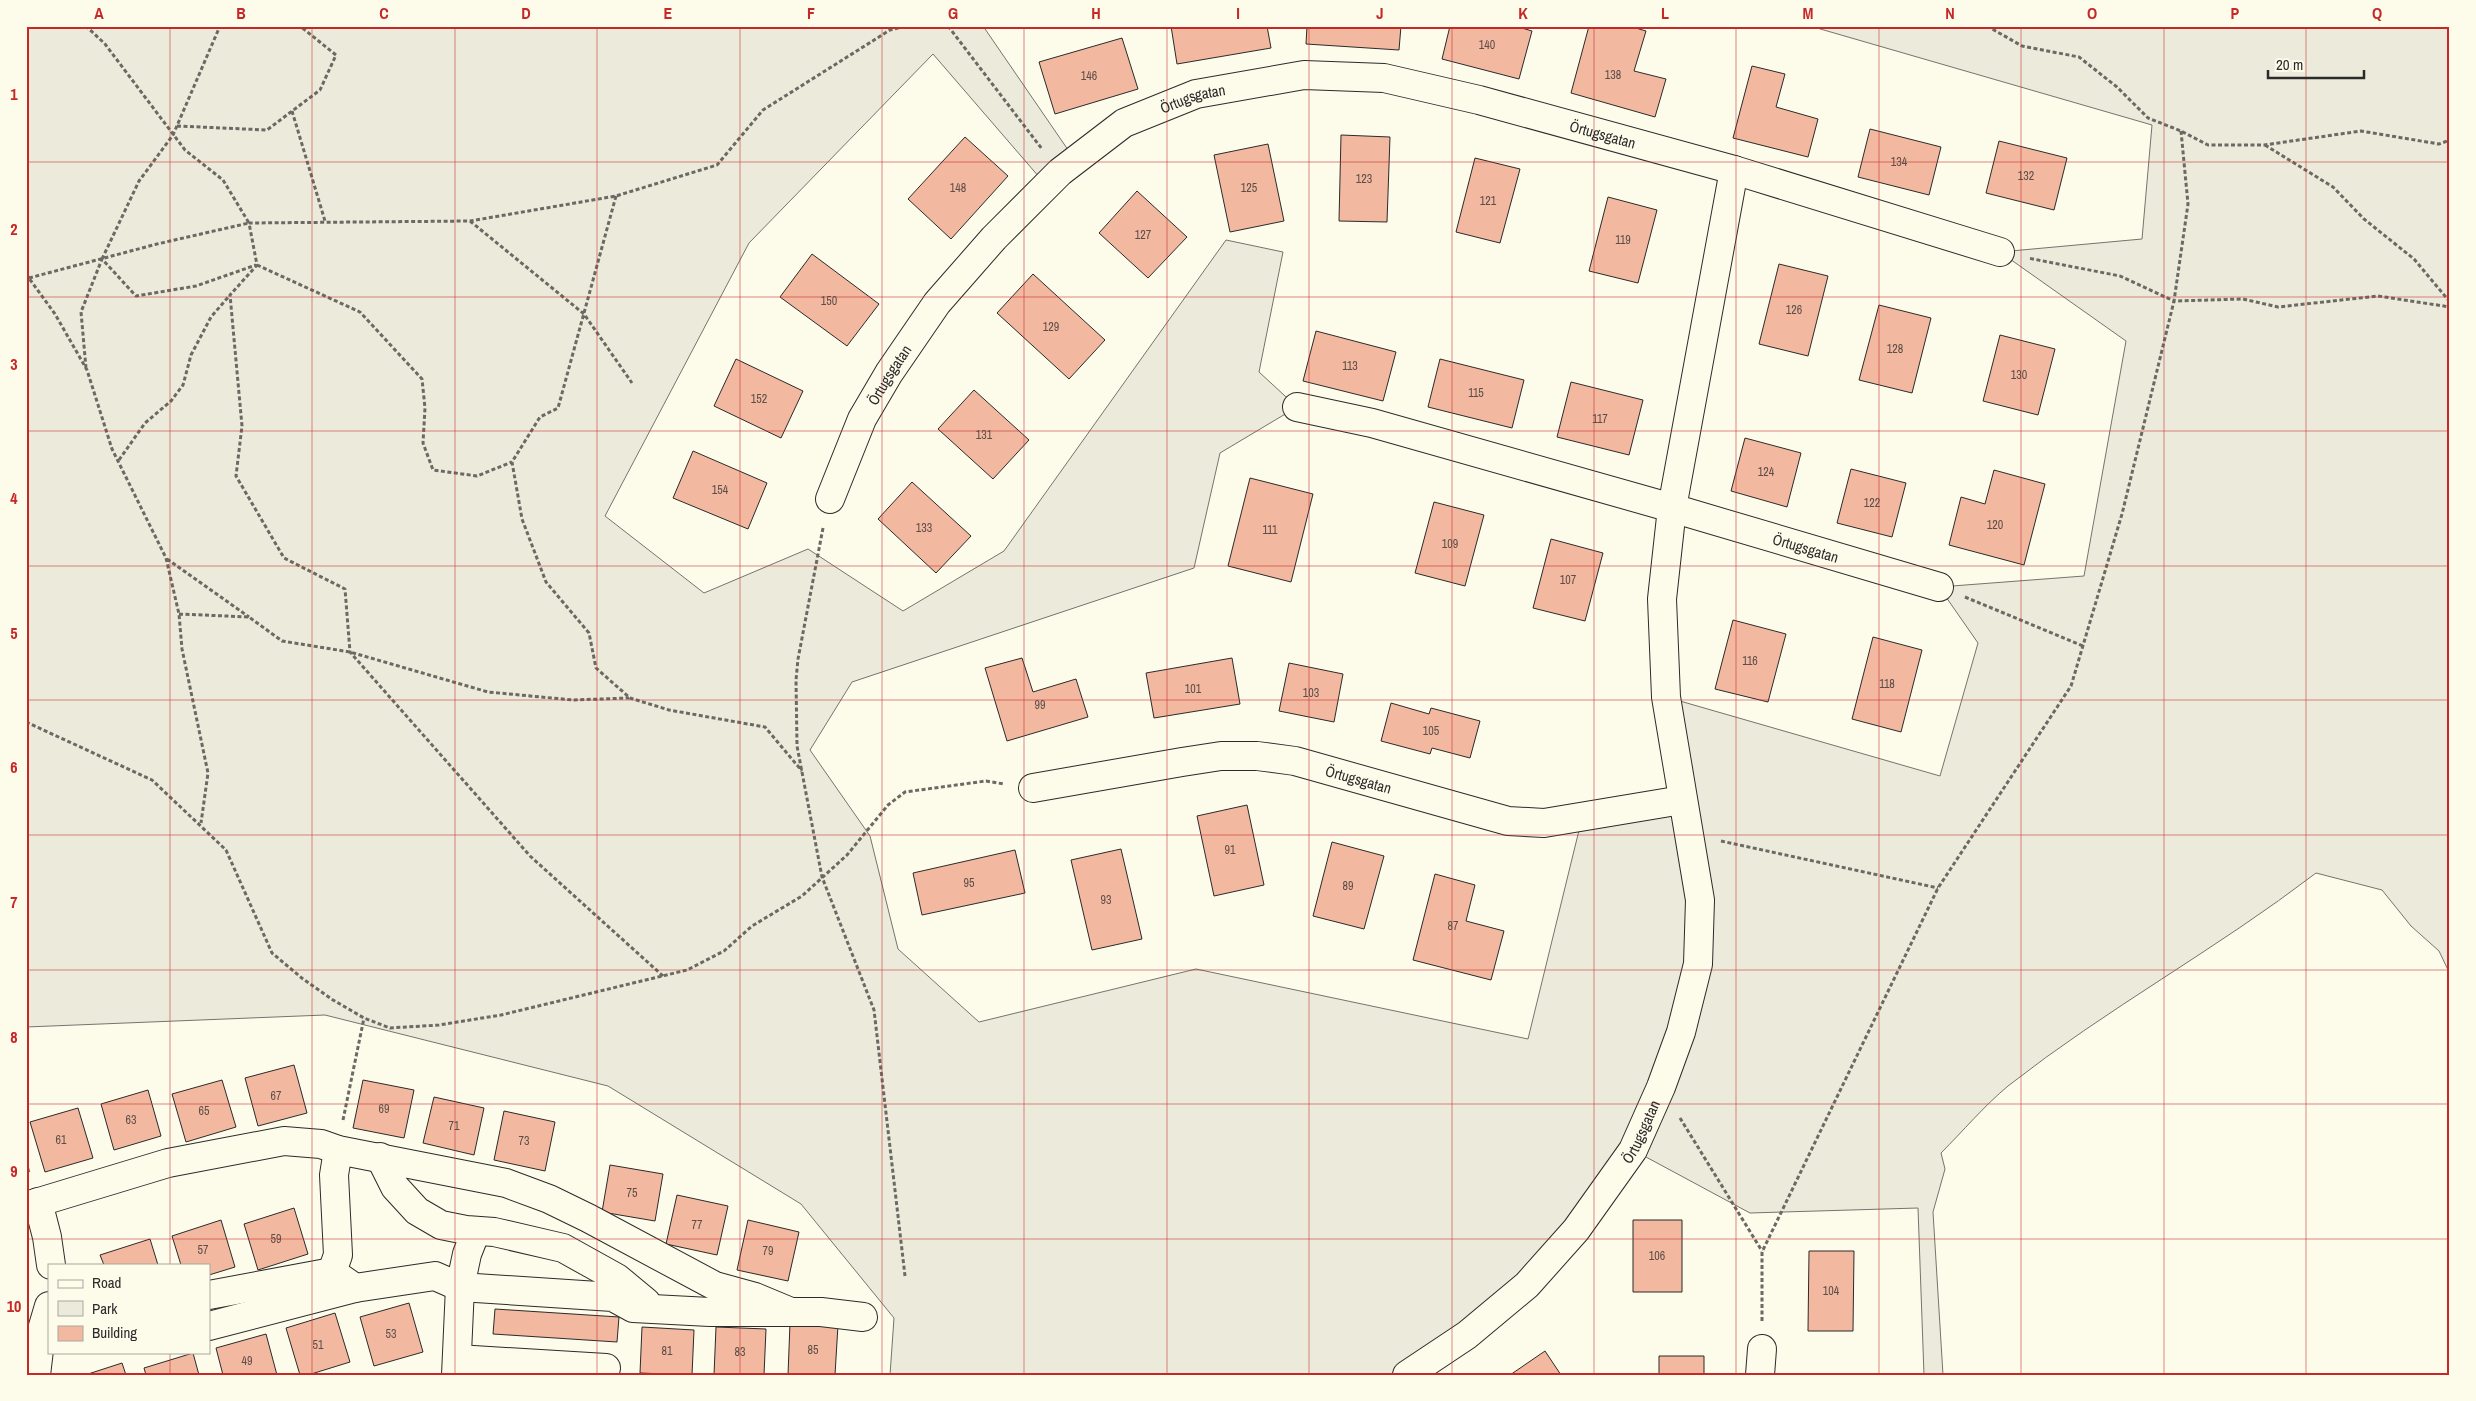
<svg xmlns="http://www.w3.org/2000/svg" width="2476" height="1401" font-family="'Archivo Narrow',sans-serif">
<rect width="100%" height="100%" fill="#fdfbea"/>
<path fill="#ecebdb" stroke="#74746e" d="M26 26H983L1075 160 1046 185 933 54 749 243 605 516 704 593 808 549 903 611 1004 551 1226 240 1283 252 1259 372 1297 407 1220 453 1194 568 852 682 810 750 870 836 898 949 979 1022 1196 969 1528 1039 1582 818 1682 800 1666 697 1940 776 1978 643 1939 587 2084 576 2126 341 2000 252 2142 239 2152 125 1810 26H2450V974L2439 951 2411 926 2382 890 2316 873C2217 949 2106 1009 2008 1086 1984 1106 1963 1131 1941 1153L1945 1169 1933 1212 1943 1375H1924L1918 1208 1750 1213 1633 1150 1576 1230 1407 1375H890L894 1318 801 1204 608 1086 325 1015 26 1027Z"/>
<path fill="#f2b8a0" stroke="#2b2b2b" d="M1171 26H1267L1271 48 1177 64Z
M1307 26H1401L1399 50 1306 44Z
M1450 26H1515L1532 31 1519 79 1442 59Z
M1589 26H1629L1646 31 1634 71 1666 79 1655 117 1571 93Z
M1122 38 1138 89 1055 114 1039 62Z
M1752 66 1785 74 1776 107 1818 119 1808 157 1733 138Z
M1870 129 1941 147 1929 195 1858 177Z
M1341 135 1390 137 1387 222 1339 221Z
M965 137 1008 176 951 239 908 199Z
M1999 141 2067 158 2054 210 1986 193Z
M1268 144 1284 221 1230 232 1214 155Z
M1475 158 1520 169 1500 243 1456 232Z
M1137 191 1187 237 1148 278 1099 233Z
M1608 197 1657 210 1638 283 1589 271Z
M812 254 879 304 847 346 780 297Z
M1779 264 1828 276 1808 356 1759 344Z
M1033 274 1105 340 1069 379 997 313Z
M1879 305 1931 318 1912 393 1859 380Z
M1316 331 1396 352 1383 401 1303 381Z
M2000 335 2055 349 2038 415 1983 401Z
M736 359 803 391 781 438 714 406Z
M1440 359 1524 380 1512 428 1428 407Z
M1571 382 1643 400 1629 455 1557 437Z
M974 390 1029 440 993 479 938 429Z
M1745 438 1801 453 1787 507 1731 491Z
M693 451 767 483 748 529 673 498Z
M1851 469 1906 483 1892 537 1837 523Z
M1994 470 2045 484 2024 565 1949 545 1961 497 1985 504Z
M1250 478 1313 494 1291 582 1228 566Z
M912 482 971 536 936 573 878 519Z
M1434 502 1484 515 1465 586 1415 573Z
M1551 539 1603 553 1585 621 1533 608Z
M1733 620 1786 634 1768 702 1715 689Z
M1873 637 1922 650 1901 732 1852 719Z
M1022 658 1033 692 1076 679 1088 717 1007 741 985 668Z
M1232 658 1240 704 1154 718 1146 673Z
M1289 663 1343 674 1334 722 1279 711Z
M1391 703 1429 714 1431 708 1480 721 1470 758 1432 748 1430 754 1381 741Z
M1247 805 1264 885 1214 896 1197 816Z
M1332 842 1384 856 1364 929 1313 916Z
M1121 849 1142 939 1092 950 1071 860Z
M1015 850 1025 893 922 915 913 873Z
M1435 874 1475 885 1466 921 1504 931 1491 980 1413 960Z
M294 1065 307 1113 258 1126 245 1078Z
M222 1080 236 1127 186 1142 172 1094Z
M363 1080 414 1090 404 1138 353 1128Z
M148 1090 161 1136 114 1150 101 1104Z
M434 1097 484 1108 474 1155 423 1143Z
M78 1108 93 1158 45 1172 30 1122Z
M504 1111 555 1122 545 1171 494 1160Z
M610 1165 663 1174 655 1221 602 1212Z
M677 1195 728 1206 717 1255 666 1244Z
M294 1208 308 1254 258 1270 244 1224Z
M221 1220 235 1267 209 1275V1265H181L172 1236Z
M748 1220 799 1232 788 1281 737 1270Z
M1633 1220H1682V1292H1633Z
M150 1239 158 1265H104L100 1255Z
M1809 1251H1854L1853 1331H1808Z
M409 1303 423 1352 374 1366 360 1317Z
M495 1309 619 1317 617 1342 493 1334Z
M335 1313 350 1362 308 1375H300L286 1328Z
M790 1323 838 1325 835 1375H788Z
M642 1327 694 1330 692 1375 640 1373Z
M716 1327 766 1329 764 1375H714Z
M266 1334 277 1375H223L216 1348Z
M1545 1351 1561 1375H1510Z
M193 1353 199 1375H146L144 1368Z
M1659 1356H1704V1375H1659Z
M122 1363 126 1375H85Z"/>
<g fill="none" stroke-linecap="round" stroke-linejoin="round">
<defs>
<g id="minor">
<path id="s1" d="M1297 407 1372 423 1672 508 1939 587"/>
<path id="s2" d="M830 499 862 419 889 373 937 303 994 238 1060 172 1124 123 1196 94 1304 75 1384 78 1479 100 1734 170 2000 252"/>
<path id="s3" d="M1033 788 1182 762 1221 756H1257L1295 761 1508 821 1544 823 1682 800"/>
<path d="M380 1157 395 1187 417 1211 441 1225 466 1230 494 1232 563 1248 617 1278 646 1302"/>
<path d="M38 1202 47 1237 51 1265"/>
<path d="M26 1206 168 1163 284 1141 321 1144 338 1150 506 1183 549 1199 588 1218 715 1286 755 1297 791 1312"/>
<path d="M332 1272 338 1255 334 1175 338 1150"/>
<path d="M209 1295 332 1272 355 1288"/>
<path d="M209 1326 355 1288 435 1276 460 1287 467 1254 476 1231"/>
<path d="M457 1359 606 1368"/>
<path d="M36 1375 41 1333 49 1306"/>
<path d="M456 1375 460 1287 613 1297 633 1308 710 1312H821L863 1317"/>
<path id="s4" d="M1407 1375 1467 1335 1527 1285 1576 1230 1633 1150 1661 1087 1681 1032 1698 964 1700 900 1666 697 1662 599 1672 508 1734 170"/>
<path d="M1760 1375 1762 1349"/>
</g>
</defs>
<use href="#minor" stroke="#2b2b2b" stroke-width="30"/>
<path stroke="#6a6964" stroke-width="3" stroke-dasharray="4 2.5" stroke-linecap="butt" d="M948 26 1042 149
M1987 26 2022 46 2079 57 2117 87 2148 118 2181 131 2208 145H2264L2361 131 2439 144 2450 140
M292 111 325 221
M177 126 267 130 320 90 336 55 300 26
M2181 131 2188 204 2174 301 2243 299 2278 307 2378 296 2450 307
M2265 145 2333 187 2364 219 2414 259 2450 302
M616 196 558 408 540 417 512 462 522 519 546 582 589 633 596 668 630 698 669 710 765 727 802 771
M470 221 584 314 632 383
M102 259 139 181 173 135 220 26
M257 265 360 312 422 379 425 408 423 443 433 470 477 476 512 462
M26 274 55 314 87 370 112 449 166 558 179 614 182 649 208 773 201 823
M29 278 157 244 249 223 223 180 185 150 105 44 86 26
M86 368 81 312 102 259 136 296 196 286 256 265
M119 460 145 423 171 401 183 385 191 355 211 317 230 295
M823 528 798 659 796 680 797 746 822 877 874 1010 905 1276
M167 559 249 617
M1965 597 2083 646
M179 614 249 617 282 641 350 652 488 692 573 700 629 698
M26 722 152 780 226 850 272 953 303 979 333 1000 364 1018 390 1028 439 1025 501 1015 687 970 724 951 752 926 802 896 847 855 888 805 905 792 986 781 1004 784
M1721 841 1938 888
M663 976 530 856 350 652 345 589 284 558 236 476 242 426 230 295 257 265 249 223 470 221 616 196 717 165 763 110 890 30 906 26
M1680 1118 1762 1251
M343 1120 364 1018
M26 1162 29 1173
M1762 1321V1252L1938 888 2071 686 2122 514 2174 301 2120 276 2028 258"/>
<use href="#minor" stroke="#fdfbea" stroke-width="28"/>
</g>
<path fill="none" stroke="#c62828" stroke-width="1" stroke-opacity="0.55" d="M170 26V1265M312 26V1375M455 26V1375M597 26V1375M740 26V1375M882 26V1375M1024 26V1375M1167 26V1375M1309 26V1375M1452 26V1375M1594 26V1375M1736 26V1375M1879 26V1375M2021 26V1375M2164 26V1375M2306 26V1375M26 162H2450M26 297H2450M26 431H2450M26 566H2450M26 700H2450M26 835H2450M26 970H2450M26 1104H2450M26 1239H2450M170 1352V1375"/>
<g text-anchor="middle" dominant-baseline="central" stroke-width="4" stroke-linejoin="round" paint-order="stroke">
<g font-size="12" fill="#5d4e48">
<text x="1487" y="45">140</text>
<text x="1613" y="75">138</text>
<text x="1089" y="76">146</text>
<text x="1899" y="162">134</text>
<text x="2026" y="176">132</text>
<text x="1364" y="179">123</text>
<text x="958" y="188">148</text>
<text x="1249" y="188">125</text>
<text x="1488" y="201">121</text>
<text x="1143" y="235">127</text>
<text x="1623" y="240">119</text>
<text x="829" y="301">150</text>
<text x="1794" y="310">126</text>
<text x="1051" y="327">129</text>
<text x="1895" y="349">128</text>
<text x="1350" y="366">113</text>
<text x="2019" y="375">130</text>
<text x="1476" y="393">115</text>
<text x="759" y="399">152</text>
<text x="1600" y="419">117</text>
<text x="984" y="435">131</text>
<text x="1766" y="472">124</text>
<text x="720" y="490">154</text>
<text x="1872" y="503">122</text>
<text x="1995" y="525">120</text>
<text x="924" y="528">133</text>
<text x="1270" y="530">111</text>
<text x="1450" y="544">109</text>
<text x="1568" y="580">107</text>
<text x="1750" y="661">116</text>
<text x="1887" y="684">118</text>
<text x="1193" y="689">101</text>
<text x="1311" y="693">103</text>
<text x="1040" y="705">99</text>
<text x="1431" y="731">105</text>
<text x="1230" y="850">91</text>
<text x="969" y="883">95</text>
<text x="1348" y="886">89</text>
<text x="1106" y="900">93</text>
<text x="1453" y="926">87</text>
<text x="276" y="1096">67</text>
<text x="384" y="1109">69</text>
<text x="204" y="1111">65</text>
<text x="131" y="1120">63</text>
<text x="454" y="1126">71</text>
<text x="61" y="1140">61</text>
<text x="524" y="1141">73</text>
<text x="632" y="1193">75</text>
<text x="697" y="1225">77</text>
<text x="276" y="1239">59</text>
<text x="203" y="1250">57</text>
<text x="768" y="1251">79</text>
<text x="1657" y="1256">106</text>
<text x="1831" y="1291">104</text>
<text x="391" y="1334">53</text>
<text x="318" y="1345">51</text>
<text x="813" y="1350">85</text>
<text x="667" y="1351">81</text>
<text x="740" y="1352">83</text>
<text x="247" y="1361">49</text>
</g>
<g font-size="15" fill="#2b2b2b" stroke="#fdfbea">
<text stroke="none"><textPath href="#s2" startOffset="558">Örtugsgatan</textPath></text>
<text stroke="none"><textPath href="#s2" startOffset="978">Örtugsgatan</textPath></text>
<text stroke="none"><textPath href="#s2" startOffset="138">Örtugsgatan</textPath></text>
<text stroke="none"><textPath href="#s1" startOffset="528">Örtugsgatan</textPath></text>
<text stroke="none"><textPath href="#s3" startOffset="331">Örtugsgatan</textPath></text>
<text stroke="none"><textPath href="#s4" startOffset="342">Örtugsgatan</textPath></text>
</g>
</g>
<rect width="2476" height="1401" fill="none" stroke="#fdfbea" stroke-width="55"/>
<rect x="48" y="1264" width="162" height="90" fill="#fdfbea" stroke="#a9a89e"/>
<rect x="58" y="1280" width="25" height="8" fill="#fdfbea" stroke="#a9a89e"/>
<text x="92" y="1288" font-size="15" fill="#2b2b2b">Road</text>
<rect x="58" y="1301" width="25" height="15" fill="#ecebdb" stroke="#a9a89e"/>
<text x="92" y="1314" font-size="15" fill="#2b2b2b">Park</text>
<rect x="58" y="1326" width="25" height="15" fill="#f2b8a0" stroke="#a9a89e"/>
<text x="92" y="1338" font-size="15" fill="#2b2b2b">Building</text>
<path d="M2268 70v8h96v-8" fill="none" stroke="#2b2b2b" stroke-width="2.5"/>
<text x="2276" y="70" font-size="15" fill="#2b2b2b" stroke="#fdfbea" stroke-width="4" paint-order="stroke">20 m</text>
<rect x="28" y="28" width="2420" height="1346" fill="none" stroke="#c62828" stroke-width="2"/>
<g font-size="16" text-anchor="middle" font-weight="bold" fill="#c62828">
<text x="99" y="19">A</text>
<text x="241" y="19">B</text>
<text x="384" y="19">C</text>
<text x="526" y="19">D</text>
<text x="668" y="19">E</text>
<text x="811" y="19">F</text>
<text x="953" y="19">G</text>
<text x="1096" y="19">H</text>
<text x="1238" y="19">I</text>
<text x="1380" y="19">J</text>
<text x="1523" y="19">K</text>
<text x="1665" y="19">L</text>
<text x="1808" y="19">M</text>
<text x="1950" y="19">N</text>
<text x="2092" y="19">O</text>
<text x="2235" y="19">P</text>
<text x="2377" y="19">Q</text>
<text x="14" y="100">1</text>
<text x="14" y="235">2</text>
<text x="14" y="370">3</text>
<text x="14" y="504">4</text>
<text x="14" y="639">5</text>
<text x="14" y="773">6</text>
<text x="14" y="908">7</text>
<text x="14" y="1043">8</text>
<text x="14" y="1177">9</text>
<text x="14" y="1312">10</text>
</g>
</svg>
